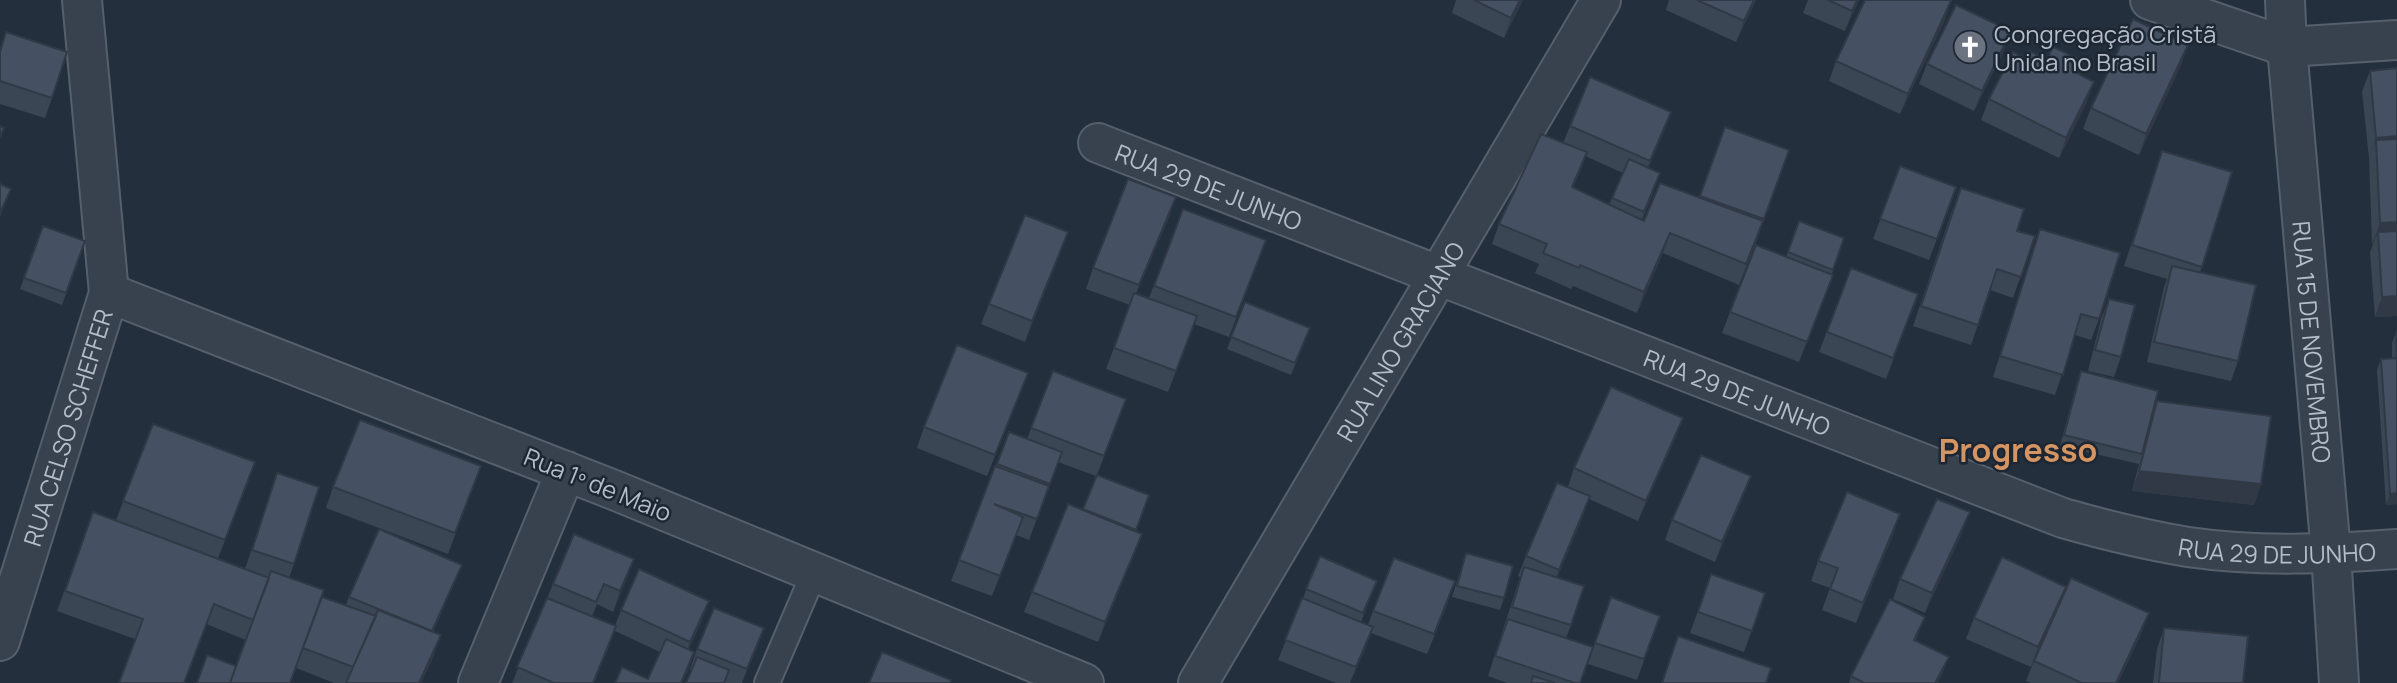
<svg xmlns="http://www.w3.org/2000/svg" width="2397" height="683" font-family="Manrope,sans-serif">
<rect width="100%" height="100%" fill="#242f3e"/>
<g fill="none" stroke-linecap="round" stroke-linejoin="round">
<defs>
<path id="service" d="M767 683 814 573"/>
<g id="minor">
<path d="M2150 0 2287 47 2397 40"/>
<path id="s1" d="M2285 0 2287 47 2331 553 2339 683"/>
<path id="s2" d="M1098 143 2063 518C2105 530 2146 540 2188 547 2257 557 2328 554 2397 549"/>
<path d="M109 293 614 490 1084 683"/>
<path id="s3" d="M0 641 109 293 82 0"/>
<path d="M478 683 566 471"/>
<path id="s4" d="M1198 683 1601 0"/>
</g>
</defs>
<use href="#service" stroke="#565f6c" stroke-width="28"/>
<use href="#minor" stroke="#565f6c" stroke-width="42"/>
<use href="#service" stroke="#38414e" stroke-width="24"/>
<use href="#minor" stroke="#38414e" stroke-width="38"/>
</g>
<path fill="#3b4654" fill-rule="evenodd" d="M1456 0H1523L1504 38 1452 13Z
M1669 0H1756L1736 42 1666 10Z
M1808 0H1859L1845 31 1803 13Z
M1951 1 1944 22 1900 114 1829 81 1836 61Z
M6 32 52 98 45 118 0 104V50Z
M2188 45 2181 65 2139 155 2083 129 2091 108Z
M2003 52 1974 111 1919 84 1927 64Z
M2026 59 2078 74 2087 102 2059 158 1981 120 1989 99Z
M2397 68V316L2375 317 2370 253 2373 244H2372L2369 158 2362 91 2370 71Z
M1671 112 1648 168 1653 194 1642 220 1644 221 1699 198 1725 127 1789 150 1756 242 1739 285 1663 253 1637 313 1573 286 1571 289 1535 273 1539 264 1492 244 1499 224 1563 143 1570 126ZM1585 156 1623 173 1609 205 1573 188Z
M2162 151 2232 172 2200 272 2238 361 2231 381 2147 362 2164 287 2167 279 2124 266Z
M1900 166 1956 187 1929 260 1873 239Z
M1176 197 1169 217 1136 294 1149 298 1183 209 1266 240 1229 337 1194 324 1168 392 1106 369 1130 305 1086 289 1093 268Z
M1953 208 2035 236 2013 298 1990 290 1971 345 1913 326Z
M1799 221 1844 238 1825 295 1799 362 1722 333 1756 245 1786 257Z
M43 226 85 241 62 305 20 289Z
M2040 229 2099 319 2091 340 2075 335 2055 395 1993 377Z
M1068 232 1025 342 981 324 989 304Z
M1851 268 1918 294 1886 379 1819 352Z
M2109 299 2121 357 2114 377 2088 371 2101 319Z
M1245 302 1310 328 1291 375 1227 349Z
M2396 332H2397V504L2386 505 2377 370 2381 359 2392 358V343Z
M1053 371 1126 399 1097 475 1149 495 1135 531 1134 554 1098 642 1024 612 1032 592 1083 510 1096 476 1058 462 1029 540 1016 535 992 596 951 581 1009 432 1027 439Z
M2081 371 2152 414 2157 401 2261 484 2254 505 2132 491 2139 464 2060 446 2077 382Z
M1028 373 987 476 917 448 924 427Z
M1683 418 1675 439 1638 521 1589 499 1557 577 1571 625 1566 638 1580 683H1507L1488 676 1520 577 1518 576 1526 556 1568 487 1574 468Z
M153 424 248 483 218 558 245 569 277 473 294 564 289 578 322 597 346 605 349 597 457 576 433 632 441 635 431 662 421 683H334L296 668 246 640 206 624 135 639 57 611 93 512 116 520Z
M481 466 448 554 326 508 333 487Z
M1751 476 1743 497 1715 562 1665 540 1672 520Z
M1962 533 1925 613 1893 599 1900 579Z
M1893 535 1856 623 1822 610 1830 588 1811 581 1818 561Z
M1466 553 1504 598 1500 610 1452 597Z
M1320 556 1369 601 1361 622 1368 625 1373 611 1448 602 1427 654 1371 633 1350 683H1336L1278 660Z
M634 559 613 612 597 604 592 616 615 626 621 610 709 601 701 622 689 649 694 652 687 673 648 679 660 652 615 631 594 683H512L553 584Z
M1711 574 1765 593 1744 652 1690 633Z
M1611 597 1660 616 1637 680 1588 664Z
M2061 602 2141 634 2118 683H2031L2026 681 2038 651 2031 667 1966 639 1974 618Z
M764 628 742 683H686L691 670 690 669 697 649Z
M2164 628 2243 683H2153L2157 649Z
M1917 637 1916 641 1949 657 1938 683H1849L1851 676Z"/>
<path fill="#303945" d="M1520 0H1523L1504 38 1511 18Z
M1754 0H1756L1736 42 1744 21Z
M1857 0H1859L1845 31 1852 11Z
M1951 1 1944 22 1900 114 1908 94Z
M2011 31 2003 52 1974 111 1982 91Z
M2188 45 2181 65 2139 155 2146 134Z
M2094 82 2087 102 2059 158 2066 138Z
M1671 112 1664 132 1643 181 1650 161Z
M2397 136V156L2376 140 2368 158 2376 138Z
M1587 152 1580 172 1565 207 1572 187Z
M1660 173 1653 194 1636 232 1644 212Z
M11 189 0 218V213Z
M1176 197 1169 217 1131 305 1139 285Z
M2397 222V242L2378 232 2373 244H2372L2380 223Z
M1068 232 1061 252 1025 342 1032 321Z
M1670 233 1663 253 1637 313 1644 292Z
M2397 296V316L2375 317 2382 297Z
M1683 418 1675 439 1638 521 1646 501Z
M2139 471 2261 484 2254 505 2132 491Z
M1751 476 1743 497 1715 562 1722 542Z
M2397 493V504L2386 505 2390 494Z
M1590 496 1583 517 1552 590 1559 570Z
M1970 512 1962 533 1925 613 1932 593Z
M1900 514 1893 535 1856 623 1863 603Z
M1142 534 1134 554 1098 642 1105 622Z
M634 559 627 579 613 612 620 591Z
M2066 587 2059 607 2031 667 2038 647Z
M709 601 701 622 683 662 690 642Z
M2149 613 2141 634 2118 683H2116Z
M1925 617 1917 637 1906 660 1914 640Z
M616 626 609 647 594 683H593Z
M1373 627 1366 648 1350 683 1356 667Z
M764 628 757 648 742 683 747 669Z
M441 635 431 662 421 683H419Z
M694 652 687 673 682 683H681Z
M1949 657 1938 683H1935Z"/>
<path fill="#455162" stroke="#303945" stroke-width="2" d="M1474 0H1520L1511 18Z
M1697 0H1754L1744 21Z
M1828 0H1857L1852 11Z
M1865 0H1949L1951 1 1908 94 1836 61Z
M1956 5 2011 31 1982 91 1927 64Z
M2133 19 2188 45 2146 134 2091 108Z
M6 32 67 52 52 98 0 81V52Z
M2053 47 2083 61 2077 73 2094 82 2066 138 1989 99 2013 52 2026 59 2029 51 2047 59Z
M2397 68V136L2376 138 2370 71Z
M1590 77 1671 112 1650 161 1570 126Z
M0 126 4 128 0 137Z
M1725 127 1789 150 1764 219 1700 196Z
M1541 134 1587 152 1572 187 1644 221 1660 183 1763 221 1746 264 1670 233 1644 292 1580 265 1579 268 1543 253 1547 244 1499 224Z
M2397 139V222L2380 223 2376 140Z
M2162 151 2232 172 2202 267 2132 245Z
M1629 159 1660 173 1644 212 1612 198Z
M1900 166 1956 187 1937 239 1880 219Z
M1128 179 1176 197 1139 285 1093 268Z
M0 184 11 189 0 213Z
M1961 188 2024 209 2017 231 2035 236 2021 277 1997 269 1978 325 1921 306Z
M1183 209 1266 240 1236 317 1154 286Z
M1025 215 1068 232 1032 321 989 304Z
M1799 221 1844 238 1833 270 1788 252Z
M43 226 85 241 66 293 24 278Z
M2040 229 2120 253 2099 319 2081 314 2063 375 2000 356Z
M2397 231V296L2382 297 2378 232Z
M1756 245 1833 275 1807 342 1730 312Z
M2172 266 2256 285 2238 361 2154 342Z
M1851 268 1918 294 1893 358 1827 332Z
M1134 293 1197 316 1176 371 1114 348Z
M2109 299 2135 305 2121 357 2095 350Z
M1245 302 1310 328 1295 363 1231 337Z
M2396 332H2397V493L2390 494 2381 359 2397 358Z
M957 345 1028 373 995 455 924 427Z
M1053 371 1126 399 1104 456 1031 428Z
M2081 371 2158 391 2142 454 2064 435Z
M1611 387 1683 418 1646 501 1574 468Z
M2157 401 2271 416 2261 484 2139 471Z
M360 420 481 466 455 533 333 487Z
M153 424 255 462 225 540 123 501Z
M1009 432 1062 452 1050 484 997 464Z
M1701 455 1751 476 1722 542 1672 520Z
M995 466 1049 486 1037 519 994 504 1023 517 1000 576 959 560Z
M277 473 319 487 294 564 252 550Z
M1097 475 1149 495 1136 530 1083 509Z
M1557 483 1590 496 1559 570 1526 556Z
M1847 492 1900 514 1863 603 1830 589 1838 568 1818 561Z
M1937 499 1970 512 1932 593 1900 579Z
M1068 504 1142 534 1105 622 1032 592Z
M93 512 269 578 253 620 214 604 184 683H119L143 619 65 591Z
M379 529 462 565 432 631 349 597Z
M574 534 634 559 620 591 604 584 596 602 553 584Z
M1466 553 1513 566 1504 598 1457 586Z
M1320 556 1377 581 1363 613 1306 589Z
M2002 557 2066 587 2038 647 1974 618Z
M1394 558 1455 581 1434 634 1373 611Z
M1524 567 1584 586 1571 625 1512 607Z
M639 569 709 601 690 642 621 610Z
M271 571 324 590 290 683H230Z
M1711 574 1765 593 1752 631 1698 612Z
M2071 578 2149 613 2116 683H2082L2034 661Z
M322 597 376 616 353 667 303 648Z
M1611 597 1660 616 1644 659 1595 643Z
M547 598 616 626 593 683H554L517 667Z
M1302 598 1373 627 1356 667 1285 640Z
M1890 599 1925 617 1914 640 1949 657 1935 683H1864L1851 676Z
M714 608 764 628 747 669 697 649Z
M378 610 441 635 419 683H346Z
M1508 619 1593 647 1580 683H1575L1495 656Z
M2164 628 2248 636 2243 683H2159Z
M1678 636 1771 668 1766 683H1662Z
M666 639 694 652 681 683H615L622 667 648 679Z
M882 652 951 680 950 683H869Z
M207 655 236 666 230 683H197Z
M697 657 729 670 724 683H686Z
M1533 676 1555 683H1531Z"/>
<defs>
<symbol id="church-disc" viewBox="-11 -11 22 22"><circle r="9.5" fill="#6b7280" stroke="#1d2633"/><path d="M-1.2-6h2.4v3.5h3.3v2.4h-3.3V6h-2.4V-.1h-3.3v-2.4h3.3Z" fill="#fff"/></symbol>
</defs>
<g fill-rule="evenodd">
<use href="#church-disc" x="1951" y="28" width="38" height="38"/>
</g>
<g text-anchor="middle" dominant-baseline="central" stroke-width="5" stroke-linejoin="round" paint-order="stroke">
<g font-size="24" fill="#b4bcc9" stroke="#1d2633" text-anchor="start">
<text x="1994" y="33">Congregação Cristã<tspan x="1994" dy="28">Unida no Brasil</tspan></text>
</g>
<g font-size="24" fill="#b4bcc9" stroke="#1d2633">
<text stroke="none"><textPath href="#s2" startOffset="119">RUA 29 DE JUNHO</textPath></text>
<text stroke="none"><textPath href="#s4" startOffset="397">RUA LINO GRACIANO</textPath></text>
<text stroke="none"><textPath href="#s1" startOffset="343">RUA 15 DE NOVEMBRO</textPath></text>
<text stroke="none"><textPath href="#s2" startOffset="686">RUA 29 DE JUNHO</textPath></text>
<text stroke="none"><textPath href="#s3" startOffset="224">RUA CELSO SCHEFFER</textPath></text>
<text transform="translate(598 484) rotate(22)">Rua 1º de Maio</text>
<text stroke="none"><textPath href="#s2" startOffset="1253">RUA 29 DE JUNHO</textPath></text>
</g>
<g font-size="32" font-weight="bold" fill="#d59563" stroke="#1d2633">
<text x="2018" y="450">Progresso</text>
</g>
</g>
</svg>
